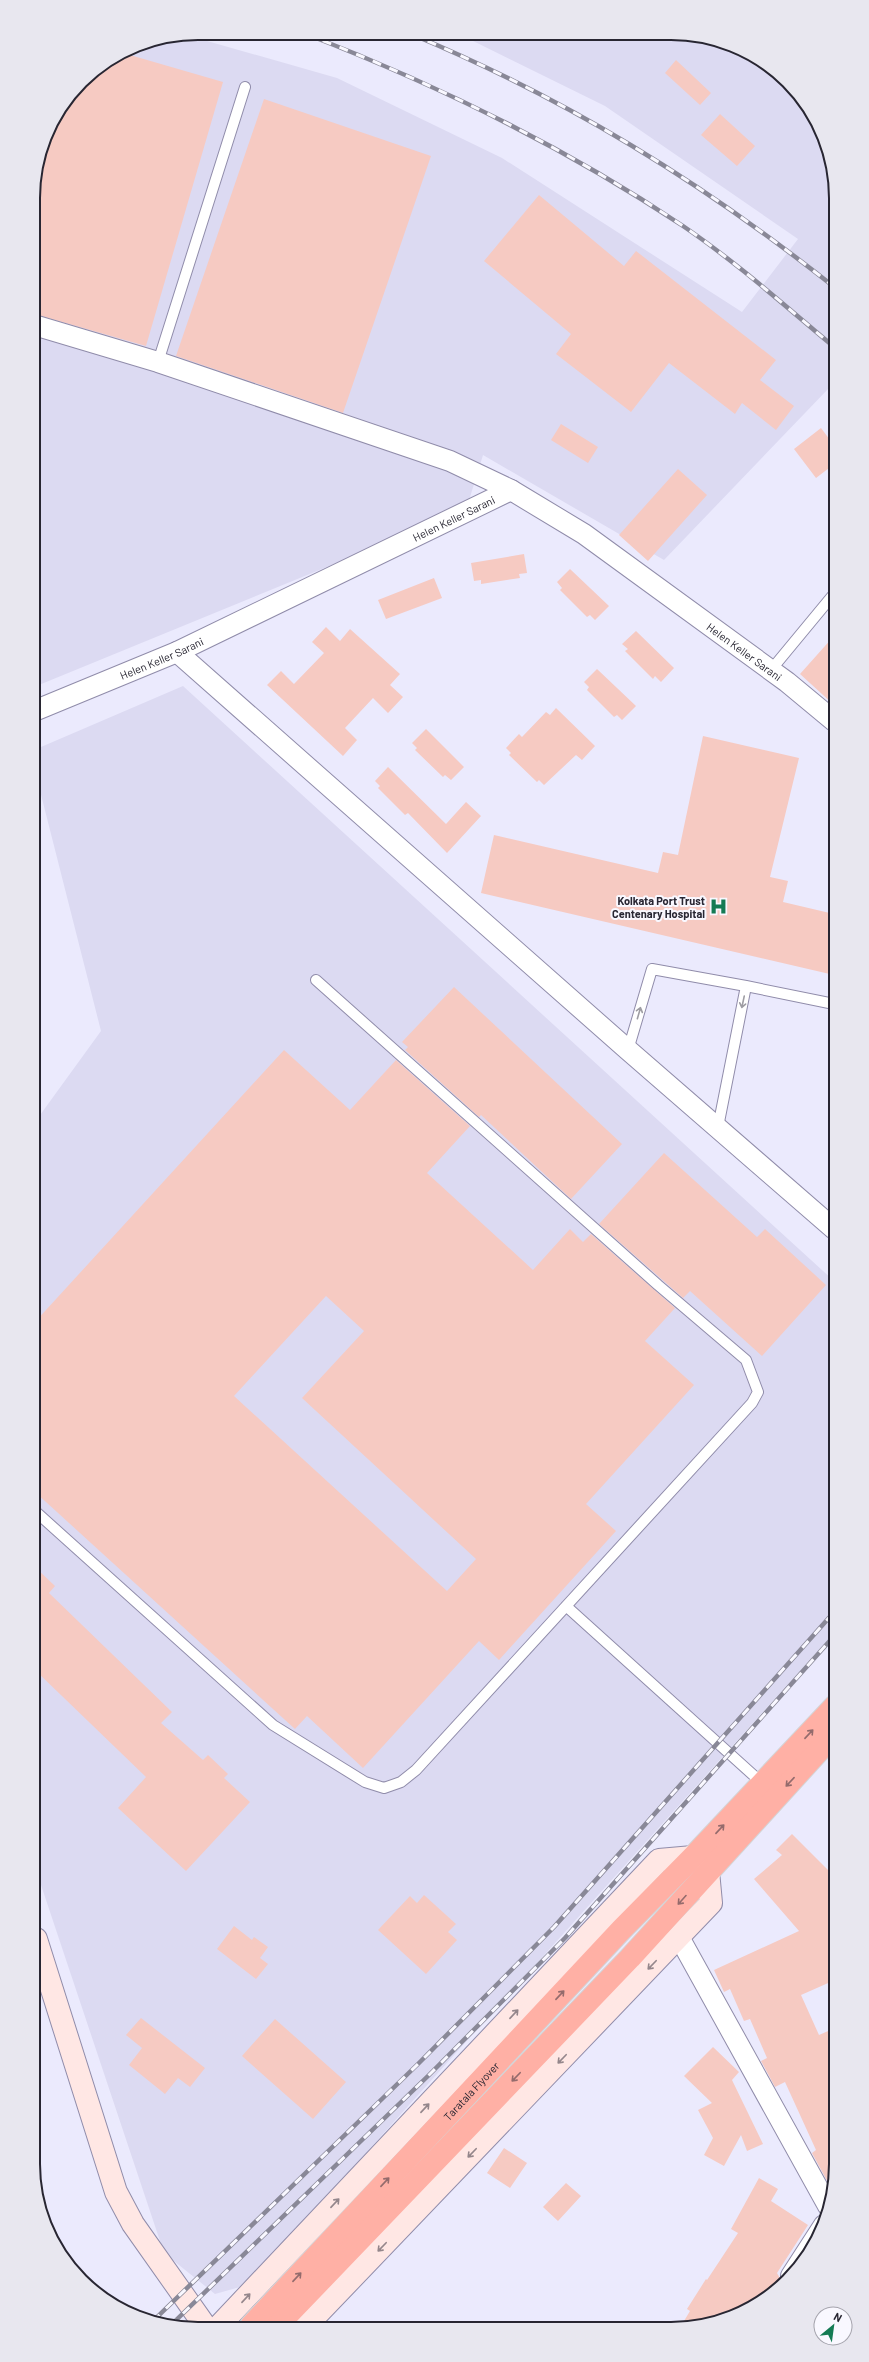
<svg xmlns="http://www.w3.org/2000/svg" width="869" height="2362" font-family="Barlow,sans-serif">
<rect width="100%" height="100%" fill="#ebeafd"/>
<path fill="#dcdaf2" d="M186 35 337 78 502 158 742 312 798 239 605 106 461 35 704 36 753 55 788 81 814 116 833 165V391L829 388 664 560 483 455 466 510 34 687 33 187 50 125 89 74 135 45Z
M183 686 834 1281 835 1632 247 2285 215 2294 164 2253 36 1870 35 1122 101 1031 34 767V750Z"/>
<path fill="#f6cac2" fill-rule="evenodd" d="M123 53 223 82 146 346 34 314 33 187 50 125 89 74Z
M676 60 711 93 700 105 665 73Z
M264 99 431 156 343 413 176 356Z
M720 114 755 146 737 166 701 135Z
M539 195 624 266 636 251 776 360 760 380 794 406 776 430 742 403 735 414 669 363 631 412 556 354 571 334 484 261Z
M561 424 598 447 588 463 551 440Z
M821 428 833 444V465L816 478 794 449Z
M678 469 707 495 648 561 619 535Z
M524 554 527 573 519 574 520 578 481 584V580L474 581 471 563Z
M570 569 609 606 595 620 590 615 587 617 560 590 562 588 557 582Z
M434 578 442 598 386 619 378 600Z
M326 627 340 641 350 629 400 674 390 685 403 697 388 713 373 698 345 728 357 740 343 756 267 685 281 671 294 684 324 653 312 642Z
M636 631 674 668 661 682 655 676 653 679 625 651 628 649 622 644Z
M833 637 834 684V705L800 674Z
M597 669 636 706 622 720 617 715 614 717 587 690 589 687 584 682Z
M556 708 595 746 582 760 576 755 544 785 539 780 537 782 509 755 511 753 506 748 519 734 522 737 546 712 550 715Z
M426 729 464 767 451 780 445 775 443 777 415 750 417 748 412 743Z
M703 736 799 758 770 877 788 881 783 902 834 914V975L481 893 494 835 658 873 663 852 678 855Z
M388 767 446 824 466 802 481 816 447 853 408 813 405 815 378 788 380 786 375 781Z
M454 987 622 1144 571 1199 481 1115 479 1117 405 1050 408 1047 402 1042Z
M284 1050 350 1110 396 1060 470 1126 427 1173 533 1270 570 1229 583 1242 591 1234 675 1308 645 1341 694 1385 586 1504 616 1531 499 1660 479 1641 363 1768 307 1716 295 1729 35 1492V1322ZM326 1296 364 1331 302 1398 476 1559 447 1591 234 1396Z
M664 1153 757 1237 765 1229 826 1285 762 1356 690 1291 683 1298 599 1224Z
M35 1567 55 1586 49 1593 172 1712 161 1723 203 1760 208 1755 228 1774 224 1778 250 1802 186 1871 118 1808 146 1777 35 1670Z
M792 1834 835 1877V1980L801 1995 819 2035 835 2028 836 2175 832 2190 812 2153 816 2150 785 2082 775 2087 761 2061 767 2058 750 2019 744 2021 730 1989 724 1992 714 1970 799 1931 754 1879 782 1855 776 1850Z
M424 1895 456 1924 448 1932 457 1940 426 1974 378 1930 410 1896 417 1903Z
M234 1926 252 1940 254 1937 268 1947 260 1958 268 1964 256 1979 217 1949Z
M141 2018 205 2068 190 2087 178 2078 165 2094 129 2065 142 2048 126 2035Z
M275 2019 346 2082 313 2119 242 2056Z
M713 2047 739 2072 732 2080 763 2144 747 2151 741 2135 724 2166 704 2155 713 2138 698 2110 712 2103 684 2076Z
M504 2148 527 2163 510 2188 487 2173Z
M759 2178 778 2189 771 2201 808 2225 777 2273 782 2282 754 2307 704 2326H681L690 2311 687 2309 706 2279 707 2280 738 2233 731 2229Z
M566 2183 581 2196 558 2221 543 2207Z"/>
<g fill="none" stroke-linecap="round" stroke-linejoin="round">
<defs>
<path id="lane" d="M158 362 245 87
M771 670 833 595
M746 986 834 1004
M628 1050 652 969 746 986 718 1127
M35 1511 273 1725 365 1782 384 1788 401 1782 416 1770 752 1403 758 1392 746 1360 658 1285 316 980
M566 1606 762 1783"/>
<g id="street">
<path d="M34 325 158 362 450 461 511 490"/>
<path d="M177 652 628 1050 834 1229"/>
<path id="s1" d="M34 711 177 652 511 490 584 534 787 682 834 721"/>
<path d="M679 1937 828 2206"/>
<path d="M791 2276 824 2225"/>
</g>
<path id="secondary" d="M36 1939 116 2192 133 2224 205 2326
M219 2326 659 1860 693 1857
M306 2326 711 1903 708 1871"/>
<g id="highway">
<path id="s2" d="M251 2326 621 1930 693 1857 835 1706"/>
<path d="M277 2326 630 1958 835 1733"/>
</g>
</defs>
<use href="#lane" stroke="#908caa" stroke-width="12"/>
<use href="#street" stroke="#908caa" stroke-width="22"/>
<use href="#secondary" stroke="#908caa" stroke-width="24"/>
<use href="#highway" stroke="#d4d4d6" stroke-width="24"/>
<use href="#lane" stroke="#fff" stroke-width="10"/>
<use href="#street" stroke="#fff" stroke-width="20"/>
<use href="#secondary" stroke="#ffe7e4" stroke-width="22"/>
<use href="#highway" stroke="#ffb0a5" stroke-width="22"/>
<defs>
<path id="rail" d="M306 34C438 85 566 148 683 226 736 262 784 305 833 346
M411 34C567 99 700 181 833 286
M153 2321 418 2064 554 1927 835 1611
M170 2326 429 2075 565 1938 835 1635"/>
</defs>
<use href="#rail" stroke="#898897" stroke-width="4.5"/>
<use href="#rail" stroke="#f9f8ff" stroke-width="3" stroke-dasharray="9" stroke-linecap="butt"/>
</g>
<defs><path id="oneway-shaft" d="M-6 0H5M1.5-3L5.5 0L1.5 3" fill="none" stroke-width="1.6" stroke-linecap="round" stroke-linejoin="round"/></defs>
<g stroke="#9e9da3">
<use href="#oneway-shaft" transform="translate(743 1002) rotate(102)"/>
<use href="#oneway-shaft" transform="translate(639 1013) rotate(-74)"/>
</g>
<g stroke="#946b6c">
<use href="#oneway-shaft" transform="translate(809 1734) rotate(-47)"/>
<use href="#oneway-shaft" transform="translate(790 1782) rotate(133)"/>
<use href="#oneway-shaft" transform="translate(720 1829) rotate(-47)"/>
<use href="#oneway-shaft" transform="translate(682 1900) rotate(132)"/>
<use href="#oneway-shaft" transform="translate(560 1995) rotate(-47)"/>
<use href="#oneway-shaft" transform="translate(516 2077) rotate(134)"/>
<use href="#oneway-shaft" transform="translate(385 2182) rotate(-47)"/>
<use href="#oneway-shaft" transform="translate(297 2277) rotate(-47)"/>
</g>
<g stroke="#94868b">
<use href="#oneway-shaft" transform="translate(652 1965) rotate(134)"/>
<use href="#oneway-shaft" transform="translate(514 2014) rotate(-47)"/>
<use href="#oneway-shaft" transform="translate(562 2059) rotate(134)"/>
<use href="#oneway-shaft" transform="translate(425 2108) rotate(-47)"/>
<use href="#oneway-shaft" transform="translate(472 2153) rotate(134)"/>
<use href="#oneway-shaft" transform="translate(335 2203) rotate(-47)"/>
<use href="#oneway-shaft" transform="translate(382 2247) rotate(134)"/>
<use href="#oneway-shaft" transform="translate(246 2298) rotate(-47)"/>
</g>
<defs>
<symbol id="hospital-bare" viewBox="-9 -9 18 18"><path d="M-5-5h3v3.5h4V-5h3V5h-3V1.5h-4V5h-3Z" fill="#147b54" stroke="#f9f8ff" stroke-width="2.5" paint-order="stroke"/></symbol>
</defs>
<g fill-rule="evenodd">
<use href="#hospital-bare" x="706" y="894" width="25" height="25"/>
</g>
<g text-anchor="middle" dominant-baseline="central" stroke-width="4" stroke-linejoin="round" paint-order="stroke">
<g font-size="11" fill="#282632" stroke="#f9f8ff">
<text stroke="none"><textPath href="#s1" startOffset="462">Helen Keller Sarani</textPath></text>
<text stroke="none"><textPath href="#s1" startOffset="810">Helen Keller Sarani</textPath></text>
<text stroke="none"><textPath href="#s1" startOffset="138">Helen Keller Sarani</textPath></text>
<text stroke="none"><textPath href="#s2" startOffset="322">Taratala Flyover</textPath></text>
</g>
<g font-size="11" font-weight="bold" fill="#282632" stroke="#f9f8ff" text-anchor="end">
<text x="705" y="900">Kolkata Port Trust<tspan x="705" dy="13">Centenary Hospital</tspan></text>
</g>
</g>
<path d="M0 0H869V2362H0ZM198 40H671A158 158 0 0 1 829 198V2164A158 158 0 0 1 671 2322H198A158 158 0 0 1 40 2164V198A158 158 0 0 1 198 40Z" fill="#e8e7ef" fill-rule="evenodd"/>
<path fill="none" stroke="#282632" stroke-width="2" d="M198 40H671A158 158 0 0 1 829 198V2164A158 158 0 0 1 671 2322H198A158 158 0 0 1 40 2164V198A158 158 0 0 1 198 40Z"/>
<g transform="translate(833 2326) rotate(29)"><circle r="19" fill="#f9f8ff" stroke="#a5a4ad"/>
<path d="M0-3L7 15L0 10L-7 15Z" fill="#147b54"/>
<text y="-6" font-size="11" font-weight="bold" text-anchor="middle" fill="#282632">N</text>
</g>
</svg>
